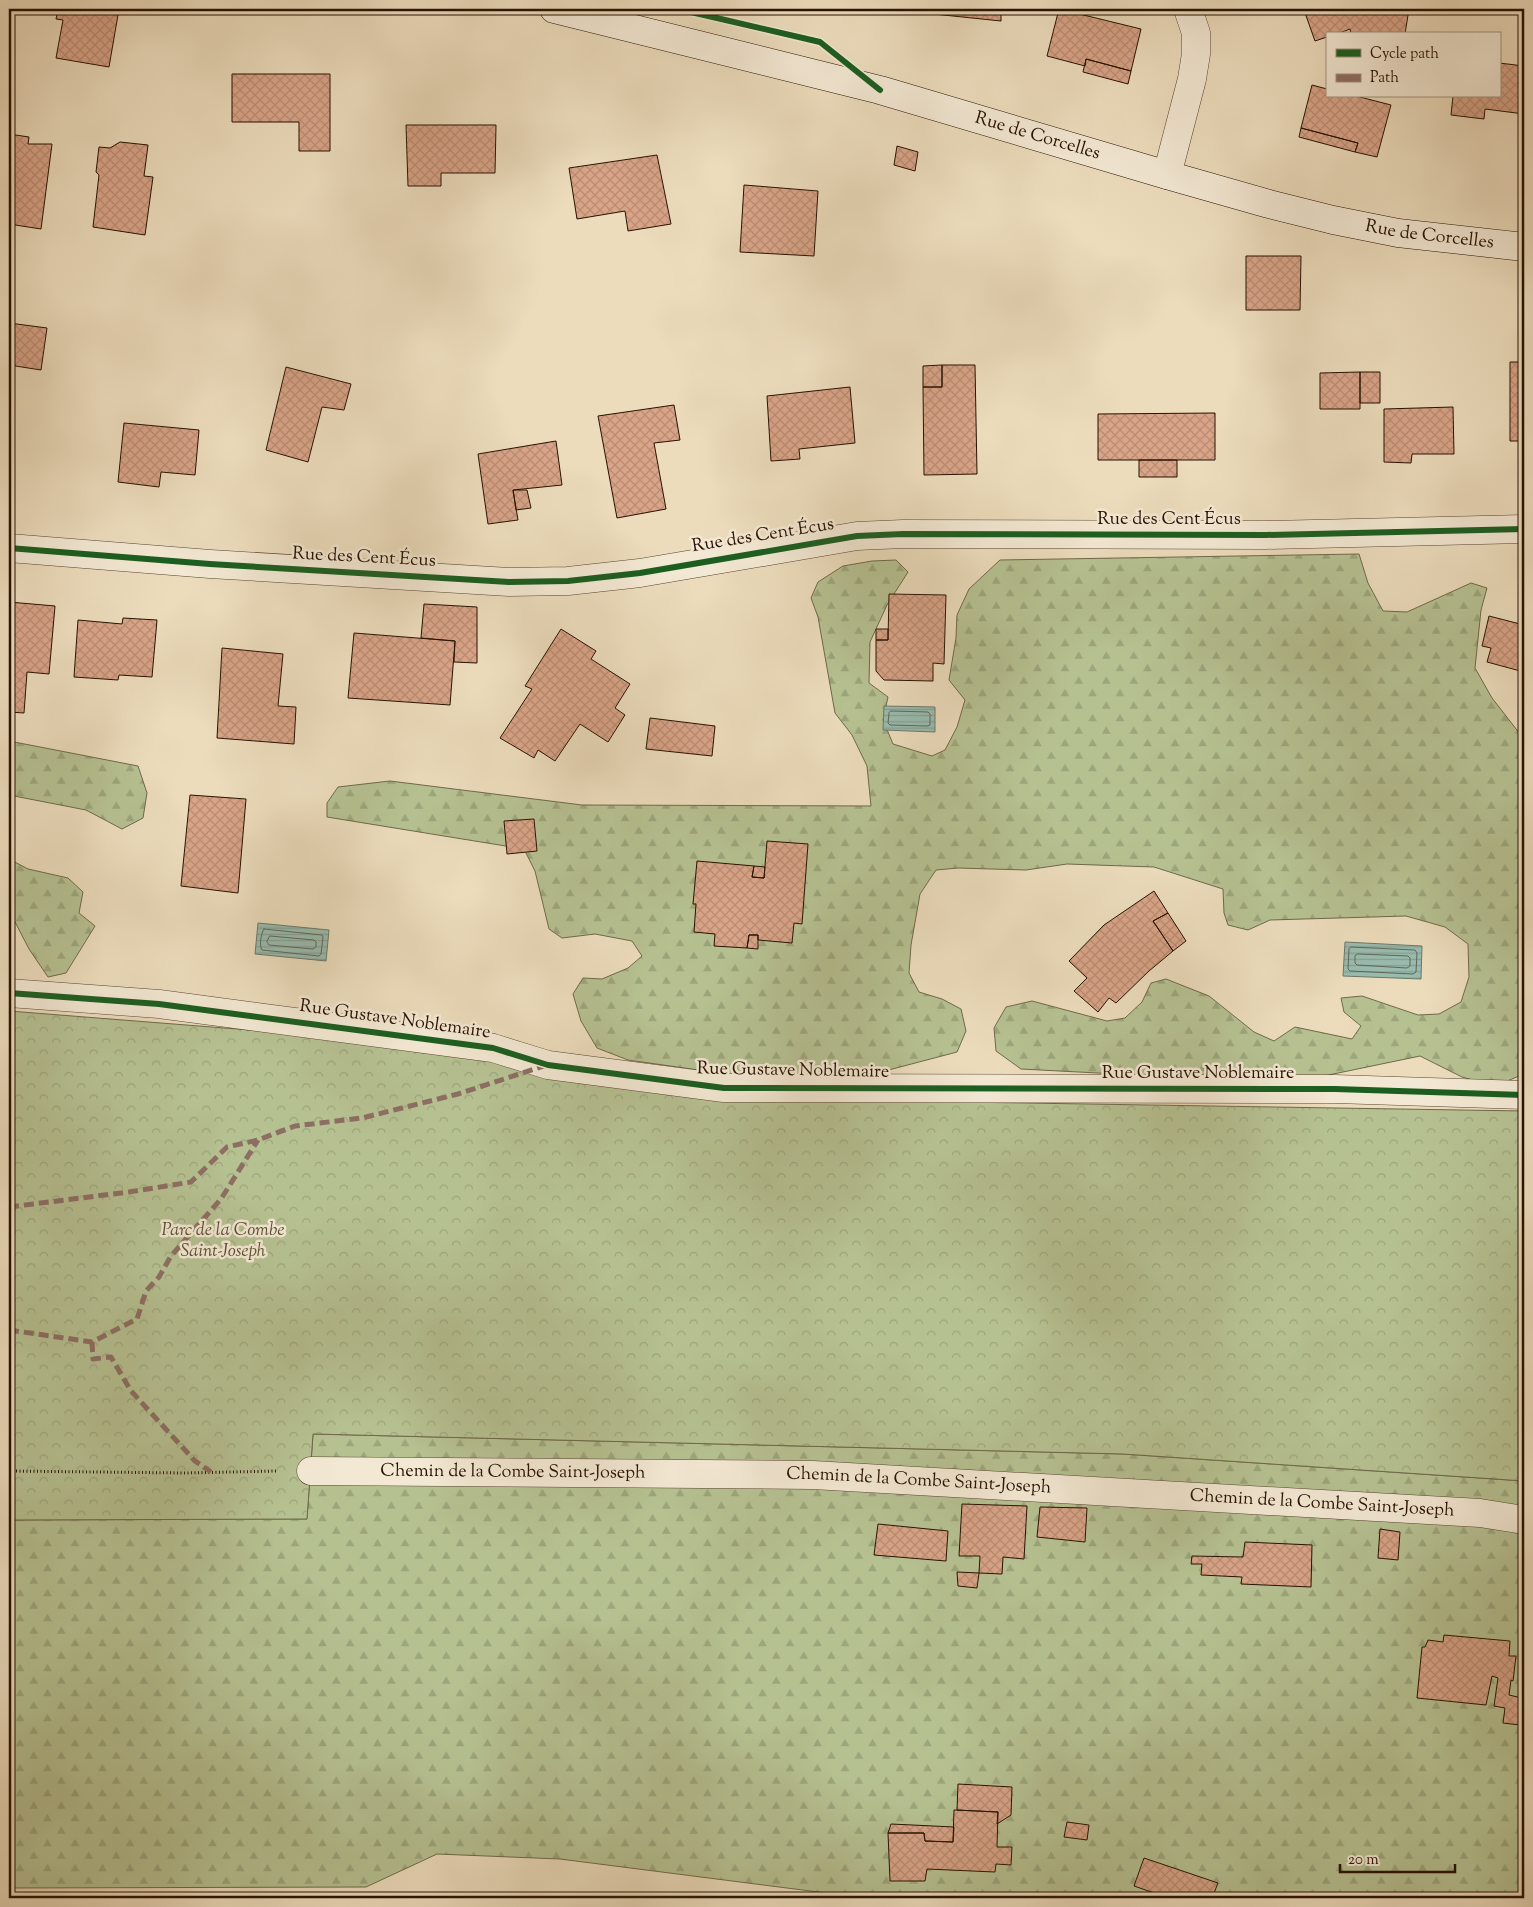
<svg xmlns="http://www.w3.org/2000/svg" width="1533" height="1907" font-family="'Sorts Mill Goudy',serif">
<defs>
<pattern id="forest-firs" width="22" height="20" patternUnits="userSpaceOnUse" patternTransform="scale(1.25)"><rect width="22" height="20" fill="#b6c192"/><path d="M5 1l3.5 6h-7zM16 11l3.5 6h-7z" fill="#9ca57c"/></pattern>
<pattern id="park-crowns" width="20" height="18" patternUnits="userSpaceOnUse" patternTransform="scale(1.25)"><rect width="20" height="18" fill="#b6c192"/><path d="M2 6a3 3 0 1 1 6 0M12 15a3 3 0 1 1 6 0" fill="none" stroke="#9ca57c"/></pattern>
<pattern id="water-rules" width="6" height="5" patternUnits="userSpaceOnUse" patternTransform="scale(1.25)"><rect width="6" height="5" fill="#99bcaf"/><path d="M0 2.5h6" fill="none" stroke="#84a195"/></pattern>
<pattern id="building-cross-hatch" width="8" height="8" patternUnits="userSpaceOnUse" patternTransform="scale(1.25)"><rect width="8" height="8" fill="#d9a488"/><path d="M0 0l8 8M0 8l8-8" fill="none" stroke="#ba8c74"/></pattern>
</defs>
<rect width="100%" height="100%" fill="#ecdcbc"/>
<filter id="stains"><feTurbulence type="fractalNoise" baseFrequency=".004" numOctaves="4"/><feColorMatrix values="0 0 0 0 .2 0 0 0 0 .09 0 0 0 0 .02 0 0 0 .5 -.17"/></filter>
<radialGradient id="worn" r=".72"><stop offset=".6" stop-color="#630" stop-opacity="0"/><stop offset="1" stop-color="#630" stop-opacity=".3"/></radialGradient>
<path fill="url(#forest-firs)" stroke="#6e6949" d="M1359 554 1368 583 1383 611 1407 612 1471 583 1487 588 1481 610 1475 668 1492 698 1520 734 1524 735V1074L1495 1086 1462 1077 1420 1056 1290 1083 1021 1069 996 1051 994 1028 1006 1007 1032 1001 1107 1021 1125 1018 1142 1002 1151 983 1166 979 1209 996 1254 1032 1274 1041 1295 1027 1352 1039 1361 1026 1344 1012 1341 998 1362 996 1418 1015 1439 1014 1461 1002 1469 977 1468 944 1445 927 1406 916 1270 920 1248 930 1228 925 1224 913 1223 889 1154 867 1067 864 1026 870 958 868 936 870 920 894 911 945 909 973 919 992 942 999 961 1009 966 1031 957 1052 881 1072 762 1079 628 1060 597 1048 581 1021 573 994 583 978 602 979 628 968 642 956 632 941 595 934 562 938 549 929 535 871 524 849 327 817V803L338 787 390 781 582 805 871 806 867 766 852 735 835 713 818 617 811 598 818 582 843 566 872 561 896 560 908 572 887 605 870 642 869 683 888 697 883 720 893 744 932 756 945 750 957 727 965 700 949 680 956 638 957 615 969 589 1000 560Z
M9 741 138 766 147 793 143 818 122 829 86 810 9 795Z
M9 859 28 869 68 878 83 892 79 913 95 926 66 973 48 977 29 949 13 918 9 917Z
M313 1434 1123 1454 1524 1481V1898H865L560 1859 437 1854 366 1887 9 1888V1520L307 1519Z"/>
<path fill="url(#park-crowns)" stroke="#6e6949" d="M9 1011 275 1032 493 1057 710 1098 1524 1111V1481L1123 1454 313 1434 307 1519 9 1520Z"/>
<path fill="url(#water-rules)" stroke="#6b7869" d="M884 706 935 707V732L883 730Z
M258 923 329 930 326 961 255 954Z
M1345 942 1422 946 1421 979 1343 976Z"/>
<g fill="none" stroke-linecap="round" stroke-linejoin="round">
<path stroke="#606658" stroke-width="1" d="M891 711 928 712 930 714V725L927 726 890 725 888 723 889 713Z
M264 929 322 935 323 937 321 954 319 956 262 950C259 946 261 933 264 929Z
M270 936 314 940 316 942V947L313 949 269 945 267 942Z
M1351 947 1415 950 1417 953 1416 972 1413 974 1350 971 1348 969 1349 949Z
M1358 954 1408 956 1410 958V966L1407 968 1357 965 1355 963V956Z"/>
</g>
<path fill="url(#building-cross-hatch)" stroke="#271100" d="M58 9H119L109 67 56 58 63 20 56 19Z
M924 9H1001V21L924 13Z
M1059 9 1141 29 1131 71 1086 59 1085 66 1047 56Z
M1307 9H1409L1405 34H1351L1350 29 1337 34H1327V37L1315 41 1304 10Z
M1086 59 1131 71 1128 84 1083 72Z
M1499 63 1524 66V114L1485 109 1484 119 1451 115 1453 96H1499Z
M232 74H330V151H299V122H232Z
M1312 85 1327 89V96H1356L1391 105 1377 157 1355 152 1358 143 1301 128Z
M406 125H496L495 173H441V186H408Z
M1301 128 1358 143 1355 152 1299 137Z
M9 134 29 137 28 144H52L41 229 9 224Z
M120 142 148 145 144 176 153 177 145 235 93 227 99 175 96 172 99 147 110 148Z
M897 146 918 152 915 171 894 165Z
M657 155 671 224 628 231 625 211 577 219 569 168Z
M744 185 818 191 814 256 740 252Z
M1246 256H1301L1300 310H1246Z
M9 323 47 328 41 370 9 365Z
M1510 362H1524V441H1510Z
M942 365V387H923V366Z
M942 365H975L977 474 924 475 923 387H942Z
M286 367 351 384 344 410 322 407 308 462 266 450Z
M1360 372H1380V403H1360Z
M1360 372V409H1320V373Z
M850 387 855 443 799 449 800 459 771 461 767 396Z
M674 405 680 440 654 443 666 509 617 518 598 416Z
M1453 407 1454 454H1412L1411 463 1384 462V409Z
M1215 413V460H1098V414Z
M124 423 199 430 195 475 161 472 159 487 118 482Z
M556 441 562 485 513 490 518 520 488 524 478 454Z
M1139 460H1177V477H1139Z
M513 490H527L531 508 516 510Z
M889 594 946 595 944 664 933 663V681L884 680 876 671V640H888Z
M9 602 55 606 49 674 27 672 24 713 9 712Z
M424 604 477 607V663L454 662 455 641 421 638Z
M1489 616 1524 625V672L1487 662 1491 648 1482 646Z
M123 618 157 620 152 677 119 675 118 680 74 677 78 620 122 624Z
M561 629 596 651 591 659 630 684 615 708 625 715 608 742 580 724 555 761 538 750 534 758 500 738 532 689 525 686Z
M876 629H888V640H876Z
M354 633 455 641 450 705 348 698Z
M222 648 283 654 278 706 296 707 294 744 217 738Z
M1524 707V726L1520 725Z
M650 718 715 726 712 756 646 749Z
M190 795 246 799 238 893 181 886Z
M534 819 537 851 507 854 504 821Z
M767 841 808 844 802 924 794 923 792 943 758 940V935H749L747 948 714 946 715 934 694 932 696 904H693L697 861 754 866 752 877 764 878Z
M754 866 765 867 764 878 752 877Z
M1154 891 1168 913 1153 921 1173 951 1149 971 1116 1003 1109 998 1098 1012 1074 991 1087 978 1069 961 1104 925Z
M1168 913 1186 941 1173 951 1153 921Z
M749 935H758V949L747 948Z
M962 1504 1027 1506 1024 1559 1003 1557 1002 1574 979 1573 980 1556H959Z
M1040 1507 1087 1508 1085 1542 1037 1537Z
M878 1524 948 1531 946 1561 874 1555Z
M1380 1529 1400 1532 1398 1560 1378 1558Z
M1245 1542 1312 1545 1311 1587 1241 1584 1242 1577 1201 1575 1202 1564H1191L1192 1556 1243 1557Z
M957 1572 979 1573 977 1588 958 1586Z
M1444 1635 1510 1641 1509 1656H1516L1513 1681 1511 1680 1509 1695 1522 1698 1520 1725 1503 1723 1505 1708 1494 1706 1498 1678 1492 1676 1486 1705 1417 1698 1422 1647H1425L1428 1640 1443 1642Z
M958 1784 1012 1787 1011 1815 997 1824 998 1812 957 1810Z
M954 1810 998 1812 997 1847H1012L1011 1865 996 1864 995 1872 927 1869 925 1881H890L888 1833H924L925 1841 953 1842Z
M1067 1822 1089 1825 1087 1840 1064 1837Z
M891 1824 954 1827 953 1842 925 1841 924 1833H888Z
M1144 1858 1218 1883 1212 1898H1169L1134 1886Z"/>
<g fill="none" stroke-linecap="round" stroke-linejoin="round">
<defs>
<g id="minor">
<path d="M1167 175 1192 79 1196 54V33L1188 9"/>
<path d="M9 548 210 564 509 582 568 581 640 573 857 536 903 534 1265 535 1524 529"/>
<path d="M9 993 159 1004 493 1048 548 1065 724 1088 1335 1089 1524 1095"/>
<path id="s1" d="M311 1471 813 1475 1480 1513 1524 1520"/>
</g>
<g id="secondary">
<path id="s2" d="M554 9 880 90 1167 175 1269 204 1333 220 1398 233 1524 247"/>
</g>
</defs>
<use href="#minor" stroke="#58442f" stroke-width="29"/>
<use href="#secondary" stroke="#271100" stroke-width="29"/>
<path stroke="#271100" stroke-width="3" stroke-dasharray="1 2.5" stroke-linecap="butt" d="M9 1471 185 1473 277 1471"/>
<use href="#minor" stroke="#f3e8d3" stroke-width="28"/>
<use href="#secondary" stroke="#f3e8d3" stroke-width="28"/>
<path stroke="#8d6e63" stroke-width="5" stroke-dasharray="10 5" stroke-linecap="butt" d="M9 1207 129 1192 191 1182 227 1147 258 1140 295 1126 362 1118 458 1094 547 1065
M9 1330 92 1342 137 1319 146 1291 159 1277 171 1256 221 1199 258 1140
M92 1342 93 1359 111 1357 131 1391 195 1461 211 1472"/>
<defs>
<path id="cycleway" d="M678 9 820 42 880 90
M9 548 210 564 509 582 568 581 640 573 857 536 903 534 1265 535 1524 529
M9 993 159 1004 493 1048 548 1065 724 1088 1335 1089 1524 1095"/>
</defs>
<use href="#cycleway" stroke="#f3e8d3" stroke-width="9"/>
<use href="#cycleway" stroke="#1b5e20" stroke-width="6"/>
</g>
<g text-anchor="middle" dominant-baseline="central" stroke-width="5" stroke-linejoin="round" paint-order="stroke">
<g font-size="18" fill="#271100" stroke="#f3e8d3">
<text stroke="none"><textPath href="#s2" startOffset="500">Rue de Corcelles</textPath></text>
<text stroke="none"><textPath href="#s2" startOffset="905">Rue de Corcelles</textPath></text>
<text x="1169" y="520">Rue des Cent Écus</text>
<text transform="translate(763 536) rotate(-9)">Rue des Cent Écus</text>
<text transform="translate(364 558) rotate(3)">Rue des Cent Écus</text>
<text transform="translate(395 1020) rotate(8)">Rue Gustave Noblemaire</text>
<text transform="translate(793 1071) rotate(1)">Rue Gustave Noblemaire</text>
<text x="1198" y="1074">Rue Gustave Noblemaire</text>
<text stroke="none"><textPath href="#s1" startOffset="202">Chemin de la Combe Saint-Joseph</textPath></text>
<text stroke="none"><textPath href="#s1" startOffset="608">Chemin de la Combe Saint-Joseph</textPath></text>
<text stroke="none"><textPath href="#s1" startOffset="1012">Chemin de la Combe Saint-Joseph</textPath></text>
</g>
<g font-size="18" font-style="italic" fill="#594f33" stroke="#f3e8d3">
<text x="223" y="1231">Parc de la Combe<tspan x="223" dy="21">Saint-Joseph</tspan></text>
</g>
</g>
<rect width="1533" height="1907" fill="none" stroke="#ecdcbc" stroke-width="30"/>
<rect x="10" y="10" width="1513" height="1887" fill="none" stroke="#271100" stroke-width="2.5"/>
<rect x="15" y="15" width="1503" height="1877" fill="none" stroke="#271100"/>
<rect x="1326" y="32" width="175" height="65" fill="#f3e8d3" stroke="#a1927f"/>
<rect x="1336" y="49" width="25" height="8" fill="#1b5e20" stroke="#a1927f"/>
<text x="1370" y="58" font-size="15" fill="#271100">Cycle path</text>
<rect x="1336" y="74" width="25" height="8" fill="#8d6e63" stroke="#a1927f"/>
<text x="1370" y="82" font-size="15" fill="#271100">Path</text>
<path d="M1340 1864v8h115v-8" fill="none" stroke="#271100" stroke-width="2.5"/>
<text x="1348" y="1864" font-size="15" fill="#271100" stroke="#f3e8d3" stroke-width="4" paint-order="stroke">20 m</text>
<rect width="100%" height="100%" filter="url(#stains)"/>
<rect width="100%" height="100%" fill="url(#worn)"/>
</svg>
